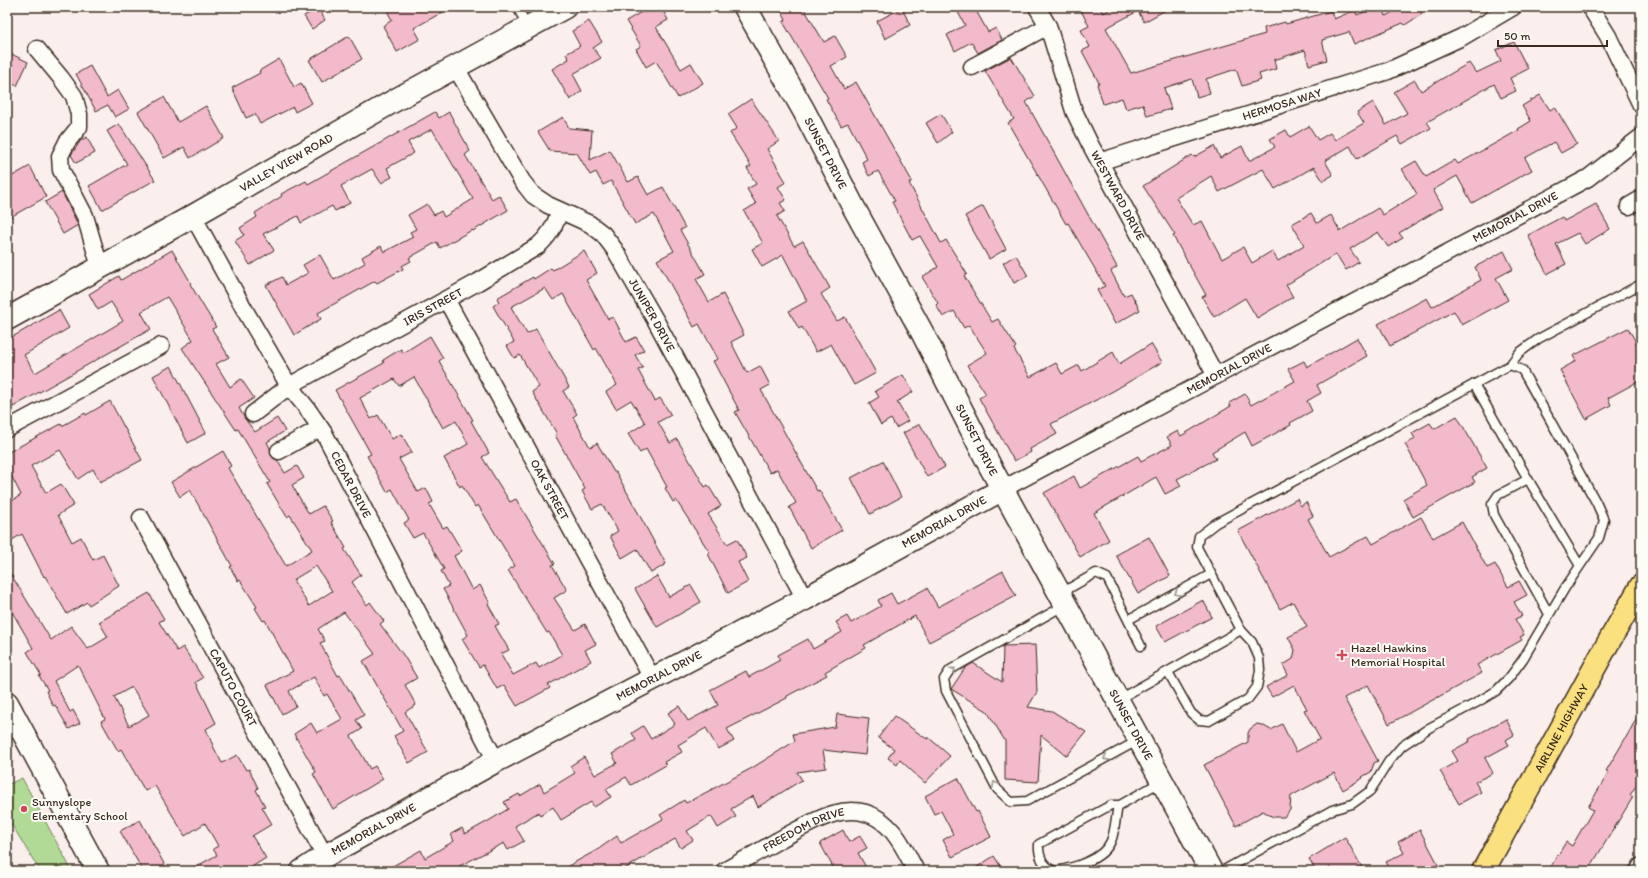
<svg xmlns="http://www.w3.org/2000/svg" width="1648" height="878" font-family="Itim,sans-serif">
<rect width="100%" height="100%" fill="#fbefee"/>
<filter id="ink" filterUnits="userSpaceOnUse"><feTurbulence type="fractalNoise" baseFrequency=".025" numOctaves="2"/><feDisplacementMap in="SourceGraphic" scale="8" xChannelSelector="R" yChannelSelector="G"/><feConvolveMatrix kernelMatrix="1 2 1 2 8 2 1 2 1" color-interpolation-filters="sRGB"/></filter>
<g filter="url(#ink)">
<path fill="#b1da97" stroke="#76825a" d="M22 778 72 871H40L7 817V785Z"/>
<path fill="#f3bacc" stroke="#3b2a1e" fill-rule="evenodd" d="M385 7H452L414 28 420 39 397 52 383 26 392 20Z
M650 7H661L668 20 656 27 681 69 691 63 703 83 678 98 656 61 646 67 636 49 641 46 626 21Z
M779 7H803L824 42 835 36 847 57 831 66 844 89 856 82 912 181 909 183 941 243 946 240 967 274 964 276 992 322 998 319 1016 347 1014 349 1030 377 1056 363 1062 374 1079 365 1082 371 1113 352 1119 364 1151 344 1162 362 1115 390 1051 424 1057 434 1030 449 1031 452 1014 461 979 398 986 394 967 365 987 353 969 325 964 328 954 311 943 317 936 305 938 303 922 277 938 267 920 236 912 240 892 202 895 201 878 171 869 176 862 162 867 159 848 123 841 126 826 99 828 98 783 22 786 20Z
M955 7H974L988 32 996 28 1002 40 978 53 971 42 955 51 947 35 965 25Z
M1079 7H1100L1103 13 1114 7H1171L1144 22 1138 11 1106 28 1131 73 1265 34 1264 28 1285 22 1286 24 1331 11 1334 19 1355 10 1357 15 1376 7H1383L1386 16 1401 7H1418L1422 14 1405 25 1403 23 1354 44 1349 32 1322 40 1327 60 1309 65 1305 50 1274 60 1276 69 1259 74 1261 80 1242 86 1236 69 1206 79 1210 93 1197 97 1192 79 1164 88 1171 109 1147 116 1143 104 1126 109 1122 98 1103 104 1097 84 1099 83 1082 51 1090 47 1081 30 1089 26Z
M318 8 325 20 312 29 304 16Z
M902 8 910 25 885 39 877 21Z
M589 21 602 42 593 48 601 58 573 74 582 91 570 100 552 69 569 59 566 54 580 46 572 31Z
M349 36 362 59 322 82 309 60Z
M1514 42 1528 69 1510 78 1516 91 1501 98 1494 84 1427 122 1431 128 1402 144 1397 136 1357 159 1350 146 1325 161 1333 175 1323 181 1314 167 1275 189 1263 169 1219 192 1211 176 1176 198 1193 225 1202 221 1222 259 1243 247 1252 263 1272 251 1278 261 1304 245 1292 224 1311 213 1317 223 1331 215 1340 231 1378 208 1383 215 1417 194 1402 169 1416 161 1426 177 1455 160 1458 164 1519 130 1518 129 1531 121 1522 106 1540 95 1550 110 1555 107 1577 144 1561 153 1554 142 1525 158 1532 170 1472 203 1457 176 1433 190 1443 207 1399 233 1403 238 1388 247 1378 232 1350 249 1359 262 1346 270 1336 254 1286 285 1293 297 1257 318 1245 298 1214 317 1202 297 1206 295 1173 236 1175 235 1143 186 1192 155 1194 157 1214 146 1220 158 1242 146 1249 161 1275 147 1270 139 1286 130 1290 137 1309 126 1318 140 1330 133 1335 140 1364 123 1357 112 1373 102 1386 125 1407 113 1394 92 1415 80 1421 91 1469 63 1476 73 1501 61 1496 50Z
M7 52 28 62 17 86 7 81Z
M1011 57 1035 96 1026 102 1117 267 1111 271 1124 296 1131 293 1140 310 1115 324 1097 290 1105 286 1068 223 1066 224 1008 123 1014 119 985 71Z
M279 59 294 87 301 83 312 103 295 112 293 107 260 124 255 114 246 118 232 88 260 73 259 71Z
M90 66 107 97 118 90 129 109 115 117 108 105 96 111 76 74Z
M164 97 178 122 206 106 224 138 190 158 184 147 164 158 138 112Z
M751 99 779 141 767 149 786 182 778 187 786 200 780 203 785 211 777 216 794 246 803 241 830 288 821 294 837 321 845 317 876 373 854 385 831 344 816 352 802 327 799 329 789 311 807 301 783 255 762 267 752 249 763 243 744 211 756 204 747 189 756 184 747 168 751 166 730 133 737 128 728 114Z
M435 112 439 118 449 112 470 151 465 155 492 199 499 195 508 210 473 231 472 230 440 248 437 242 409 258 411 261 402 266 403 269 377 283 375 281 318 313 321 319 294 335 266 285 282 277 286 285 308 273 303 265 320 255 334 280 365 263 362 257 381 246 384 252 413 237 410 232 416 229 408 215 427 204 434 215 441 211 444 217 473 199 432 129 408 142 414 153 387 168 392 177 381 183 372 169 341 186 350 203 335 211 332 206 301 223 298 216 263 234 274 250 250 265 235 241 244 235 240 228 257 217 255 213 282 196 281 194 306 181 308 184Z
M941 114 952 132 938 143 926 123Z
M563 117 569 128 592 130 590 160 610 150 628 182 638 177 648 195 663 187 685 228 680 230 705 274 696 279 709 302 723 294 744 335 731 342 747 373 760 366 770 385 761 390 817 491 819 490 842 530 811 548 789 507 796 503 777 469 770 473 735 412 739 410 713 361 718 359 699 324 694 327 657 260 674 251 654 214 635 224 611 181 603 185 596 172 590 175 577 153 550 151 538 132Z
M119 124 155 180 102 210 89 186 127 164 107 131Z
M87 137 95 153 76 163 71 155 81 140Z
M30 166 46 197 7 219V179Z
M62 192 78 225 63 234 45 202Z
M1596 204 1610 229 1585 244 1578 233 1556 244 1566 264 1547 274 1528 235 1562 217 1564 221Z
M983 206 1006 249 989 259 965 216Z
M172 250 191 283 190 284 216 327 212 329 229 357 216 364 230 387 241 379 254 398 239 408 245 419 255 432 277 418 285 431 267 442 270 448 271 455 277 460 285 473 297 466 304 478 292 485 309 514 323 506 333 521 331 522 346 548 344 549 361 575 352 582 367 605 370 602 384 621 380 624 404 656 417 678 405 685 416 705 405 712 428 752 409 763 394 736 403 731 363 661 375 654 344 612 318 629 325 641 320 643 338 676 340 675 364 715 356 720 362 729 351 736 370 769 375 766 383 779 333 809 313 774 316 772 294 734 311 723 317 733 342 719 327 694 324 696 314 677 289 691 296 706 282 714 267 685 293 671 265 620 263 621 255 608 257 607 240 580 238 581 230 567 232 566 190 490 180 497 171 482 223 451 231 466 228 468 286 566 312 550 290 515 287 517 267 484 270 482 238 429 236 430 182 348 193 340 167 297 141 312 151 329 13 407 7 396V340L59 310 69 328 24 355 35 373 123 321 111 302 98 310 89 294 119 276 121 280ZM316 566 332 591 309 606 293 580Z
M584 251 597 273 586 280 608 319 613 317 626 342 636 337 644 350 635 355 643 368 638 370 655 401 660 398 671 415 658 422 670 443 677 439 705 487 708 485 721 506 708 514 727 544 737 539 747 558 738 562 748 582 728 593 708 554 710 553 676 500 673 502 665 488 667 487 646 449 640 453 628 434 645 423 631 400 616 409 606 392 617 385 596 348 594 350 563 294 553 300 545 288 511 307 527 334 536 329 569 387 563 391 577 414 573 417 590 447 597 443 614 472H616L666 564 651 573 637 549 622 558 610 536 618 531 602 504 592 509 582 491 585 489 555 435 557 434 532 392 539 387 520 355 514 358 507 346 514 342 493 306 499 302 497 298 533 277 534 279 551 268 553 270Z
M1504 251 1513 269 1496 278 1508 300 1462 325 1454 311 1390 346 1378 324 1427 298 1432 307 1481 280 1475 267Z
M1016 255 1028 276 1014 283 1003 263Z
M1628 328 1641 351V380L1608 398 1611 405 1586 419 1560 370 1576 361 1573 356Z
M430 336 443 358 439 361 473 420 471 421 489 453 482 457 510 502 516 499 555 564 552 565 567 590 554 598 575 630 585 624 596 644 585 650 591 661 548 685 550 688 517 706 504 685 497 689 483 665 479 667 462 639 468 635 443 589 449 586 441 571 444 569 423 533 413 538 404 523 409 520 392 489 387 492 376 472 367 456 371 454 335 390 384 363 383 360 401 349 403 353ZM414 377 443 428 456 421 468 444 444 458 460 487 462 485 475 507 478 505 515 566 508 570 547 633 549 632 562 655 539 668 536 663 513 675 501 654 509 650 495 626 499 624 488 604 490 603 480 585 472 590 454 556 462 551 447 526 443 528 429 504 433 502 426 488 418 492 399 459 412 452 401 434 392 439 378 415 371 419 360 398 394 379 399 386Z
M1357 338 1367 356 1317 385 1321 393 1307 401 1312 411 1290 423 1291 425 1252 446 1245 432 1212 452 1216 459 1177 479 1181 486 1165 494 1156 477 1094 513 1109 540 1080 557 1044 493 1074 476 1080 488 1138 456 1141 461 1172 445 1167 437 1178 431 1181 436 1231 406 1229 403 1245 394 1251 405 1295 381 1288 369 1304 361 1307 367Z
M171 366 206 433 188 443 153 376Z
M903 375 913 392 897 402 908 421 896 428 891 419 881 425 869 403 879 397 875 391Z
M110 401 142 460 100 482 93 469 78 479 60 450 31 466 46 493 61 484 74 505 58 515 72 542 81 537 93 560 103 555 119 586 89 605 87 602 67 614 45 576 44 577 22 534 7 543V504L21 495 7 467V453L61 424 62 426 85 413 86 415Z
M1457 416 1487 468 1472 477 1475 482 1413 517 1403 499 1427 485 1405 444 1415 439 1412 433 1430 423 1434 429Z
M920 424 945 467 927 477 903 433Z
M883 461 901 497 870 514 851 478Z
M1297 499 1301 506 1306 502 1313 516 1308 519 1329 557 1368 536 1373 544 1421 517 1433 538 1462 522 1487 568 1495 564 1508 587 1519 581 1527 595 1514 602 1522 616 1515 619 1524 635 1520 637 1522 640 1477 665 1482 673 1389 724 1368 685 1344 698 1378 761 1374 763 1371 772 1362 777 1363 778 1343 790 1334 773 1291 796 1290 810 1284 817H1273L1263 811 1236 826 1204 765 1248 742V733L1250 729 1257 724 1262 725 1271 730 1282 724 1296 752 1320 739 1304 710 1307 709 1294 685 1272 697 1266 687 1288 675 1283 665 1293 659 1295 650 1288 637 1307 627 1293 602 1280 609 1238 531Z
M1149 537 1170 576 1138 594 1116 555Z
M7 568 51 640 71 626 88 649 108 637 99 622 149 593 164 619 159 622 177 651 183 647 203 678 196 682 216 723 206 729 214 748 222 763 237 755 246 770 249 769 258 788 256 790 265 806 262 807 272 824 252 836 266 858 245 871H188L217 855 213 849 218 846 205 823 185 836 155 786 145 791 121 749 118 751 101 721 105 719 78 665 54 681 70 712 73 710 80 723 69 729 55 705 53 706 46 691 48 690 39 676 41 675 27 652 33 648 7 603ZM132 687 149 715 129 726 114 697Z
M1003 571 1016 596 929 642 915 616 864 645 866 648 825 672 827 675 787 696V698L727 729 734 741 718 749 706 728 678 745 682 752 664 762 666 765 631 785 626 777 606 789 611 797 594 807 591 802 561 820 553 807 540 815 539 812 515 826 524 841 508 850 504 843 450 871H384L421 850 425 858 454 841 451 834 462 828 465 834 490 820 508 809 504 802 519 794 520 796 540 784 544 792 575 773 570 766 584 757 595 775 617 763 612 754 636 740 632 733 643 726 651 739 675 724 668 713 679 706 688 721 718 705 710 690 746 671 749 677 780 660 778 655 808 639 813 649 842 632 836 622 847 616 851 623 881 606 878 600 891 593 897 604 927 588 938 607Z
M657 576 669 597 691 585 701 602 657 627 635 589Z
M1203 600 1212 617 1165 642 1156 626Z
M1035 645 1037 692 1028 707 1052 711 1086 732 1067 756 1041 735 1038 782 1005 780V741L987 711 951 689 965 668 973 663 1002 682 1003 646Z
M1641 710V778L1630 795 1633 797 1588 871H1548L1566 842 1572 846 1593 810 1588 807 1609 772 1606 771 1628 734Z
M837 714 869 718 865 755 823 750 826 768 797 772 802 780 758 807 753 796 731 809 736 817 718 828 711 816 687 831 693 840 681 848 675 839 621 871H559L597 850 617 836 621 843 663 819 660 815 684 800 686 803 752 768 795 741 793 734 835 727Z
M894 716 927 739 928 737 950 756 925 783 900 760 897 765 888 758 894 749 878 738Z
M1506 719 1514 735 1506 740 1509 745 1485 758 1493 773 1475 782 1481 792 1459 804 1440 771 1458 761 1452 751 1470 741 1469 739Z
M958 778 976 812 978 811 991 837 952 857 943 840 953 834 941 811 934 814 925 796Z
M140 820 168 871H143L120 831Z
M843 830 849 842 860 836 867 848 858 853 868 871H835L820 843Z
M1420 830 1438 864 1426 871H1391L1386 862 1404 853 1398 842Z
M1345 837 1364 871H1316L1309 859Z
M994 856 1001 867 995 871H971Z"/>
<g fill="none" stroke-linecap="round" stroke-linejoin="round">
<defs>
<path id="lane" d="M517 7 528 27
M1474 384 1528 479 1498 495 1492 504 1494 515 1549 614
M1528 479 1580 566
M1061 593 1096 573 1107 578 1141 646
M1065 605 950 670 944 679 946 691 997 789 1011 802 1027 801 1139 740
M1128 620 1211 574
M1168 672 1191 713 1199 720 1209 721 1248 699 1257 687 1260 670 1259 658 1252 642 1241 630
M1119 699 1241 630 1197 547 1199 536 1216 523 1510 365 1519 353 1538 339 1641 284
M1055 871C1043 867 1038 856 1039 844L1111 805H1120L1162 781
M1055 871C1073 868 1103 860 1111 841 1115 832 1116 815 1118 805
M1222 871 1332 810 1352 804 1370 791 1389 761 1402 746 1429 728 1476 703 1496 691 1509 678 1523 659 1565 588 1599 538 1604 520 1596 502 1522 370 1510 365"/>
<g id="street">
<path id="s1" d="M1037 7 1048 26 1074 111 1090 144 1216 376"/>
<path d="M1590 7 1608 36 1641 105"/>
<path d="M37 49 61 78 74 96 79 114V127L67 142 60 156 61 170 85 216 100 267"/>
<path d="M972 67 1048 26"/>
<path id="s2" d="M456 68 522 181 533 195 548 205 590 224 603 234 615 250 657 323 805 599"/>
<path id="s3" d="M1099 162 1388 71 1462 37 1513 7"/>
<path d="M1629 206 1641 199"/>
<path id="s4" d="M193 216 247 314 289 386 306 407 324 433 496 761"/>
<path id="s5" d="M446 299 653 680"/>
<path id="s6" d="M253 414 289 386 478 282 538 246C549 236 556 226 559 211"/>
<path d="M7 429 161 346"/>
<path d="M279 451 320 428"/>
<path id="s7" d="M1003 489 1588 178 1641 137"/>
<path id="s8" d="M141 518 325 856"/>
<path id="s9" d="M724 871C742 861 760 851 777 841 806 826 844 798 877 818 896 829 906 852 916 871"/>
<path d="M1638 871 1641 866"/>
</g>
<g id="secondary">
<path id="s10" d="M745 7 804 111 854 208 923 334 991 468 1211 871"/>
<path id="s11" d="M7 319 193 216 399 98 565 7"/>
<path d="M7 703 98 871"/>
<path id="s12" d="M302 871 325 856 496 761 805 599 1003 489"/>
</g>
<g id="primary">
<path id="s13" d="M1483 871 1607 645 1641 586"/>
</g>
</defs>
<use href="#lane" stroke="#3b2a1e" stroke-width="11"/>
<use href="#street" stroke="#3b2a1e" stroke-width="19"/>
<use href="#secondary" stroke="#3b2a1e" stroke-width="25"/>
<use href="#primary" stroke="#3b2a1e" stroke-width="25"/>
<use href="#lane" stroke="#fdfcf7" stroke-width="8"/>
<use href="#street" stroke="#fdfcf7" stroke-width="16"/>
<use href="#secondary" stroke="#fdfcf7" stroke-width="22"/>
<use href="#primary" stroke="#fbe080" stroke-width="22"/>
</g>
<defs><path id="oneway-chevron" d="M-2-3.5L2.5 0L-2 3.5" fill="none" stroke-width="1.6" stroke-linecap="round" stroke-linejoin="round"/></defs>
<g stroke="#9c938a">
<use href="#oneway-chevron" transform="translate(1177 593) rotate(151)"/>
<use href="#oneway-chevron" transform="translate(953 670) rotate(-40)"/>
<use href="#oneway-chevron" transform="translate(1106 758) rotate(151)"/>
<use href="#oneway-chevron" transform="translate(995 784) rotate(-120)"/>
</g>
</g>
<g fill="#d1495b" stroke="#fdfcf7" stroke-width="1.5">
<path d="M1340 649h4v4h4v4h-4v4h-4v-4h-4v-4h4z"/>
<circle cx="24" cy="809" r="4"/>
</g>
<g text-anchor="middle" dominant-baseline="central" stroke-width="4" stroke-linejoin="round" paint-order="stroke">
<g font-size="12" fill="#3b2a1e" stroke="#fdfcf7">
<text stroke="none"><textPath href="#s3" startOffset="192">HERMOSA WAY</textPath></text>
<text stroke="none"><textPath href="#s10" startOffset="167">SUNSET DRIVE</textPath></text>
<text stroke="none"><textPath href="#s11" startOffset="320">VALLEY VIEW ROAD</textPath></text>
<text stroke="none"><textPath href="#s1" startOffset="206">WESTWARD DRIVE</textPath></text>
<text stroke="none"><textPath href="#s7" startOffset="580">MEMORIAL DRIVE</textPath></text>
<text stroke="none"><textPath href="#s6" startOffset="210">IRIS STREET</textPath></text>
<text stroke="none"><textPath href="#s2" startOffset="324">JUNIPER DRIVE</textPath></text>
<text stroke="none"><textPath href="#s7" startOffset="256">MEMORIAL DRIVE</textPath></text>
<text stroke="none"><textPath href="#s10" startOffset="491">SUNSET DRIVE</textPath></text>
<text stroke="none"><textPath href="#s4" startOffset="312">CEDAR DRIVE</textPath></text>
<text stroke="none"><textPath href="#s5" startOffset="217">OAK STREET</textPath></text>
<text stroke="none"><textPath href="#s12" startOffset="731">MEMORIAL DRIVE</textPath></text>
<text stroke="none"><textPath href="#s12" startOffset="407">MEMORIAL DRIVE</textPath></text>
<text stroke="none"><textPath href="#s8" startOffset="193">CAPUTO COURT</textPath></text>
<text stroke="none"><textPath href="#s10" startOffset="815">SUNSET DRIVE</textPath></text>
<text stroke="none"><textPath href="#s13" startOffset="163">AIRLINE HIGHWAY</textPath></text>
<text stroke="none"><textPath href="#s12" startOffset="83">MEMORIAL DRIVE</textPath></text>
<text stroke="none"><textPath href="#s9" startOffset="90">FREEDOM DRIVE</textPath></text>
</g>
<g font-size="12" fill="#3b2a1e" stroke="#fdfcf7" text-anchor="start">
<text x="1351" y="648">Hazel Hawkins<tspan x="1351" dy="14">Memorial Hospital</tspan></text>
<text x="32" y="802">Sunnyslope<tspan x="32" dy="14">Elementary School</tspan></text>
</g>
</g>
<rect width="1648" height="878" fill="none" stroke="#fdfcf7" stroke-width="24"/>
<rect x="12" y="12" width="1624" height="854" fill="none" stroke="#3b2a1e" stroke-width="1.5" filter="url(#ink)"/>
<path d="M1498 40v6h109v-6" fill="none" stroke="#3b2a1e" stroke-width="2"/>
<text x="1504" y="40" font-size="12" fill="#3b2a1e" stroke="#fdfcf7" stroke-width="3" paint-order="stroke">50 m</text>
</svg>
